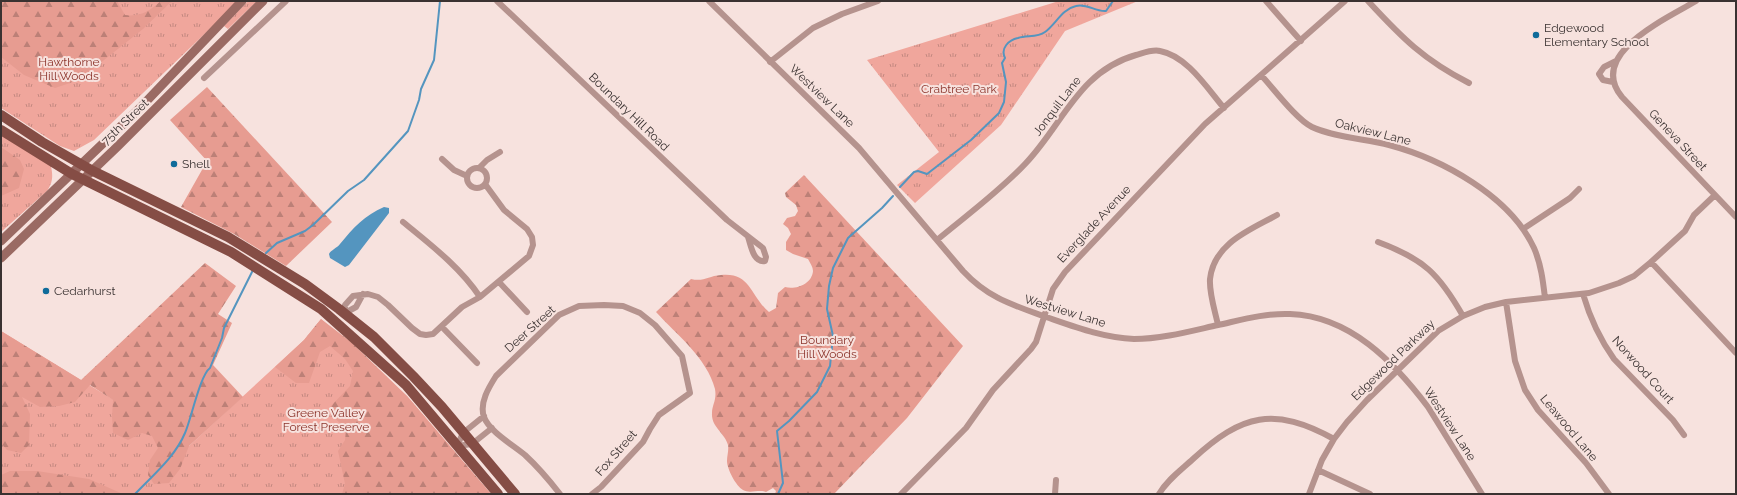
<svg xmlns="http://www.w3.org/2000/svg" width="1737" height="495" font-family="Raleway,sans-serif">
<defs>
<pattern id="grass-tufts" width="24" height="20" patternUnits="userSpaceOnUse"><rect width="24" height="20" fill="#f0a69c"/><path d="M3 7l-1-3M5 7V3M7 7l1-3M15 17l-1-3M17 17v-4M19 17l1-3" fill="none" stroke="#c38880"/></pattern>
<pattern id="forest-firs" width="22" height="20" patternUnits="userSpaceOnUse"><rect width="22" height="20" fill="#e79c91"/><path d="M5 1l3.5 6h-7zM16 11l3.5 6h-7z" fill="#bc8077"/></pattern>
</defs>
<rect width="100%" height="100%" fill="#f7e2de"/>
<path fill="url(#grass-tufts)" d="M1 1H239L94 140 74 151 60 146 1 108Z
M248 1H257L228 29 224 26Z
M1059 1H1138L1065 31 1001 125 915 203 897 185 939 152 867 60Z
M1 135 51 166C53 176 53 182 47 191L1 232Z
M321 319 407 396 491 494H1V331L189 446 304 340Z"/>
<path fill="url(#forest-firs)" d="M1 1H117L125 15C141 17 149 11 161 1H172L143 29 84 76 70 83 55 88 24 75 1 57Z
M207 87 332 222 286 266 234 234 181 207 207 161 170 120Z
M1 147 20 160 24 169 19 188 1 196Z
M804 175 963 346 907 418 834 494H775L776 491 773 488 766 492C759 489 750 494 743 490 736 486 727 469 727 461 727 456 729 450 728 445 725 433 711 427 712 413 712 405 717 400 715 389 707 358 677 335 656 312L691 279C704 282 708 276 721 275 751 272 750 296 769 312L776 308 778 293 785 287C796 290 812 284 813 271 813 267 810 263 808 259L793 254 786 250V242L791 234 788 228 783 224 787 218 795 216 798 211 796 205 786 197 785 193Z
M205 263 236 286 218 314 232 323 213 365 243 397 189 446 180 469 169 483 154 484 148 475 150 460 158 448 152 436 142 433 128 440 113 433 112 417 113 400 90 385 75 402 59 406 40 407 22 397 30 414 29 445 21 453 7 450 1 443V331L81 380Z
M321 319 351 342 407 396 491 494H342L345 484 338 451 345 440 346 430 335 418 330 407 350 386 353 371 345 359 330 346 320 352 309 383H296L275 367 304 340Z
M10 471H37L89 479 123 494H1V475Z"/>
<path fill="#5495bf" d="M384 207 389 208V213L349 265 345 267 330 258 329 254C331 250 337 248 340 244 353 228 365 215 384 207Z"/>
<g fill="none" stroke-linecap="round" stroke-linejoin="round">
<path stroke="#5495bf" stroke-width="2" d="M900 187 914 172 918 171 927 174 971 140 999 113 1004 102 1006 82 1002 63 1005 58C1000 48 1009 40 1018 38 1027 35 1037 38 1045 32 1056 24 1062 9 1076 6 1087 3 1095 12 1106 11L1113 1
M266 253 277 243 305 231 313 225 348 191 364 180 408 131 419 100 421 89 434 60 440 1
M135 494C153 475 175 457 185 433 191 420 200 375 210 368L222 338 224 328 253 270
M778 494 783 483 777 431 789 421 817 392 830 366 833 336 827 309 829 286 833 268 848 238 882 208 893 196"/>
<path stroke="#b5938e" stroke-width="6" d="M497 1 727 220 763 248 766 257 765 261C753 263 751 245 748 237
M709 1 859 148 963 271C988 298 1013 305 1046 317 1075 327 1104 338 1134 339 1162 339 1191 331 1218 325 1241 320 1265 313 1290 314 1350 316 1394 362 1428 407L1482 494
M1266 1 1301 41
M1368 1C1402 38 1424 60 1469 83
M1696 1C1668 18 1586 54 1622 97L1736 217
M770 62 813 28 842 14 878 1
M1261 75C1274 89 1296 119 1312 127 1333 137 1366 139 1389 145 1442 159 1510 196 1534 248 1541 264 1543 281 1545 298
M204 78 286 1
M1613 82 1603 80 1599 74 1604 67 1616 61
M442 159 454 170 467 176
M467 178a10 10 0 1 1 20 0a10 10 0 1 1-20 0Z
M479 168 487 160 500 152
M403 222C431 245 460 267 480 297
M1523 229 1570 198 1579 189
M937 240C967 215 1000 191 1026 163 1063 124 1079 71 1136 55 1143 53 1153 49 1160 51 1187 56 1207 88 1224 108
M1378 242C1424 259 1439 274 1463 316
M1651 262 1736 353
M499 282 527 312
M363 294 356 307 345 313V305L353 296 368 294 378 297 388 305 412 328 420 334 426 335 433 334 462 307 480 297 529 256 533 245 532 237 527 229 504 210 485 184
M1583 294C1590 318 1599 338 1614 359L1673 420 1684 435
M1506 302 1515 361 1525 390 1538 410 1586 463 1609 494
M1218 325C1215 311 1209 293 1210 279 1214 243 1250 230 1277 215
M442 327 477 363
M484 416 463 433 457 446 472 444 492 428
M1318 470 1370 494
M560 494C549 480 538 467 525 455 513 445 489 431 484 417 479 403 489 387 496 376L559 315 579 306 604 305 623 306 640 313 655 325 682 356 690 393 659 415 650 429 643 442 601 487 592 494
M901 494 966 428 993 390 1031 349 1036 342 1053 289 1065 272 1205 124 1345 1
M1055 494 1056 480
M1159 494C1167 480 1181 470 1193 459 1242 414 1274 406 1334 439
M1309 494 1322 460 1334 439 1347 422 1367 400 1438 331 1463 316 1485 307 1506 302 1589 293 1619 283 1634 276 1651 262 1685 231 1694 215 1715 195"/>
<path stroke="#9a6a63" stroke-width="9" d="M1 241 140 108 242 1
M1 258 118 146 263 1"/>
<path stroke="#854d45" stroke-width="10" d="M1 115 42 142 93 171 228 237 305 284 339 309 374 337 413 376 442 407 515 494
M1 130 72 174 231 252 321 309 406 385 498 494"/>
</g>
<g fill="#0f6b9a" stroke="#f7e2de" stroke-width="1.5">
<circle cx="1536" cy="35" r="4"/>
<circle cx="174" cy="164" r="4"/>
<circle cx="46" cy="291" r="4"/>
</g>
<g text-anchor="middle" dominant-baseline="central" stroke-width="4" stroke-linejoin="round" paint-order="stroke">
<g font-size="12" fill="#3a3231" stroke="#f7e2de" text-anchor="start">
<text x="1544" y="28">Edgewood<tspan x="1544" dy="14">Elementary School</tspan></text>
<text x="182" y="164">Shell</text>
<text x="54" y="291">Cedarhurst</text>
</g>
<g font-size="12" fill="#8c342b" stroke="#f7e2de">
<text x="69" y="62">Hawthorne<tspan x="69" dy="14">Hill Woods</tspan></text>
<text x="959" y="89">Crabtree Park</text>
<text x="827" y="340">Boundary<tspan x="827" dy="14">Hill Woods</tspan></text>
<text x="326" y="413">Greene Valley<tspan x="326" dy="14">Forest Preserve</tspan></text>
</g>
<g font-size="12" fill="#3a3231" stroke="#f7e2de">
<text transform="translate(822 96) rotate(44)">Westview Lane</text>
<text transform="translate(1057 106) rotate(-53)">Jonquil Lane</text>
<text transform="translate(629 112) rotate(44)">Boundary Hill Road</text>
<text transform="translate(125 122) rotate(-44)">75th Street</text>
<text transform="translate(1373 132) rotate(14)">Oakview Lane</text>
<text transform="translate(1678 140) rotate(47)">Geneva Street</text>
<text transform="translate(1094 224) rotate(-47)">Everglade Avenue</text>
<text transform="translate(1065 311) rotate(17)">Westview Lane</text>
<text transform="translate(530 329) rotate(-42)">Deer Street</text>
<text transform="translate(1393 360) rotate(-44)">Edgewood Parkway</text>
<text transform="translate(1643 370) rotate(48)">Norwood Court</text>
<text transform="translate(1450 424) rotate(57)">Westview Lane</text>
<text transform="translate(1569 428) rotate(50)">Leawood Lane</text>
<text transform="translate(616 453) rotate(-49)">Fox Street</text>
</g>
</g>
<rect width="1737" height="495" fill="none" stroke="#3a3231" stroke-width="4"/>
</svg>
